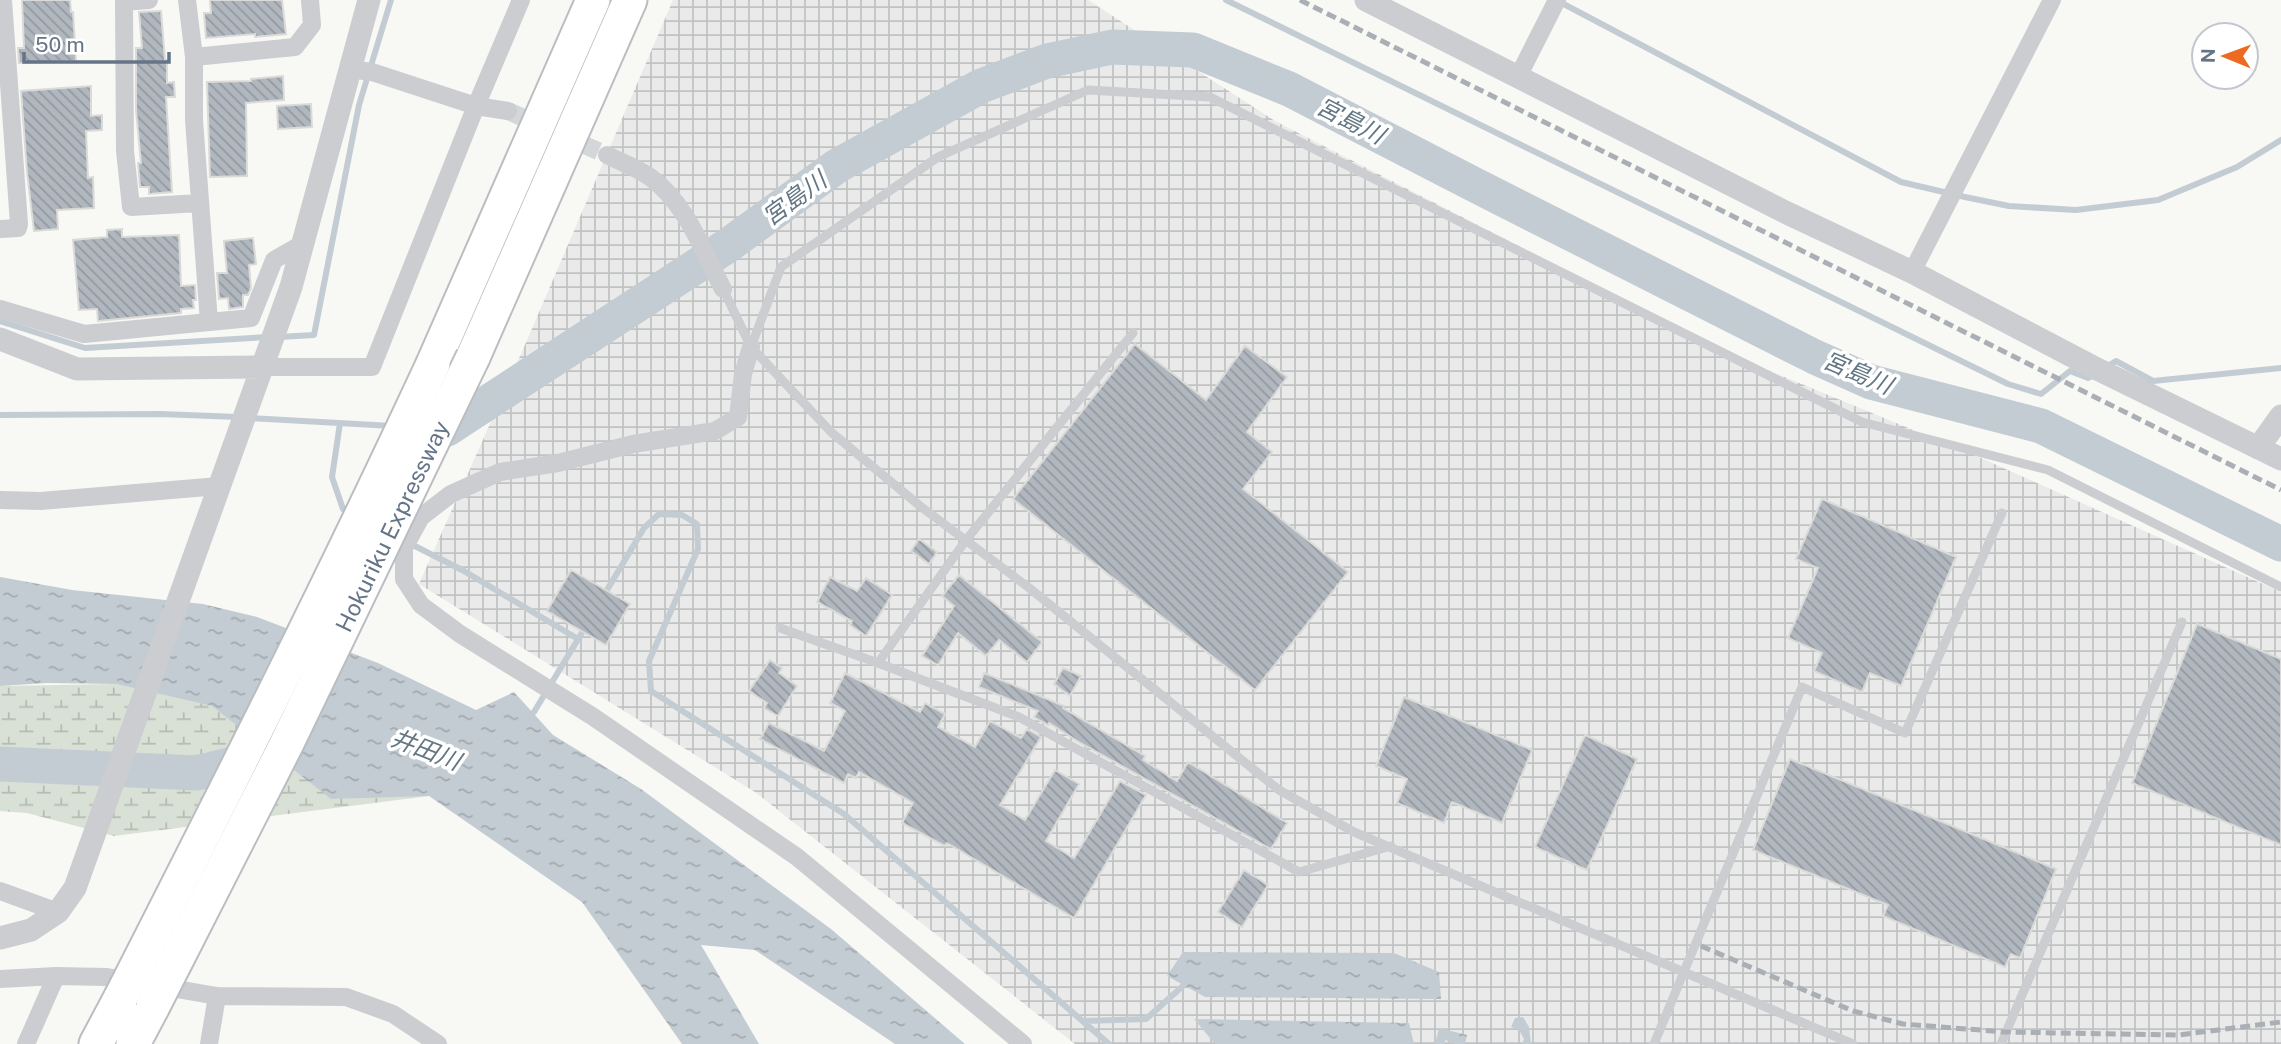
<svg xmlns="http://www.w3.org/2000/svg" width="2281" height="1044" font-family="'Public Sans','Noto Sans JP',sans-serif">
<defs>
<pattern id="industrial-grid" width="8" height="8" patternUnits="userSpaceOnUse" patternTransform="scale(1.75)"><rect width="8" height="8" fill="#e9eae9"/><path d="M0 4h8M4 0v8" fill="none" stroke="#c1c2c3"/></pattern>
<pattern id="wetland-marsh" width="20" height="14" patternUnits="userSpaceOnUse" patternTransform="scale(1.75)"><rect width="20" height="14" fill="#d9e1d6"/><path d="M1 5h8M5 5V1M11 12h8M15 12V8" fill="none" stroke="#b4bbb3"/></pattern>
<pattern id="water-ripples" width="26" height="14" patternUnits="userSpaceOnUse" patternTransform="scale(1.75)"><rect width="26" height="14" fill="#c3ccd2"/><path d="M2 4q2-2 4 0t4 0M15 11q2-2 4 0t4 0" fill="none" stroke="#a2aab0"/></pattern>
<pattern id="building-back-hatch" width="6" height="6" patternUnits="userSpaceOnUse" patternTransform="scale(1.75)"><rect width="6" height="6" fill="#b1b7be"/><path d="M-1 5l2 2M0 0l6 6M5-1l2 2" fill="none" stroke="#9499a0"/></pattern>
</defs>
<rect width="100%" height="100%" fill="#f8f8f5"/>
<path fill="url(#industrial-grid)" d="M673 0H1088L1275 121 1731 355 1981 458 2281 592V1044H1075L755 792 419 584 528 338Z"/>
<path fill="url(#wetland-marsh)" d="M116 684 213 706 429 796 114 836 27 813 0 811V686Z"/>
<path fill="url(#water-ripples)" d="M0 577 72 590 203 604 257 617 378 663 476 710 514 692 553 735 641 789 831 929 965 1044H895L755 950 701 945 759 1044H682L582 902 429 796 331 799 212 706 116 684 47 683 0 686Z
M1183 952 1394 953 1439 972 1441 999 1205 997 1167 976Z
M1523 1017 1529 1027 1531 1044H1522L1524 1039 1519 1030 1511 1027 1515 1018Z
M1194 1019 1409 1023 1414 1044H1215Z
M1439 1028 1467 1035 1465 1044H1455L1445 1040V1044H1435Z"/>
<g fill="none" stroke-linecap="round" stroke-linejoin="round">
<path stroke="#c3ccd2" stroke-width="6" d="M1226 0 2008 384 2041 394 2070 371 2088 378 2096 374
M1558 1 1901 182 1965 197 2009 206 2076 210 2158 200 2237 167 2281 140
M0 321 85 348 268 337
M279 337 314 335 359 105 391 0
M2105 368 2116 361 2153 381 2281 368
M0 415 160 414 238 417
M249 418 392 426
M340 423 332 477 343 509 353 514
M409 543 464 571 578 639
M604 595 644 528 659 514 682 515 697 524 698 549 649 661 651 691 844 814 1109 1044
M534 712 586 626
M1084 1021 1146 1019 1184 985"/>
<path stroke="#c3ccd2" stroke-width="35" d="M447 429 730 244 837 166 981 86 1047 61 1112 47 1193 50 1289 89 1475 185 1815 357 1871 382 2041 426 2281 544
M0 764 197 773 265 756"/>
</g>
<path fill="url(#building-back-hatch)" stroke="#dadad8" stroke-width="2" d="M22 0H70L71 12H73L76 61 19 63 18 48H24Z
M210 0H282L286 34 255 37V34L206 38 204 13H211Z
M161 11 165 60H167V83L174 82 175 97H166L172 192 149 194V187H140L138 163H141L136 110V48H142L139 12Z
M283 76 284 100 246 103 247 176 210 177 207 82 251 81V79Z
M91 86V116L102 115V130L86 131 88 178 93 177 94 208 57 210 58 229 34 231 27 172 21 91Z
M311 104 312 127 278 129 277 106Z
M122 229V237L179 235 181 286 195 285 196 300H193L194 308 181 309V313L98 321 97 309 79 310 73 240 107 237V230Z
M253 238 256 264 249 265 251 288 248 295H243V307L229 309 228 298 219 299 217 273H227L224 241Z
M1135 344 1206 400 1245 346 1287 377 1247 432 1272 452 1243 489 1348 572 1255 690 1013 499Z
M1822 499 1956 557 1901 686 1870 673 1862 692 1814 671 1822 653 1788 638 1818 568 1796 559Z
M919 539 937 552 929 564 911 551Z
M571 570 630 604 606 645 547 611Z
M959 575 1042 642 1027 662 999 640 986 656 958 633 938 665 922 656 954 606 942 596Z
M830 577 857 591 866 578 892 595 866 636 850 625 852 621 817 602Z
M2197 624 2281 659V845L2132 783Z
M770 660 782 668 779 673 797 686 778 716 764 708 767 703 749 691Z
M1063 668 1081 676 1070 696 1054 684Z
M845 673 920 712 925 703 945 714 938 727 975 747 990 721 1021 738 1027 729 1041 737 1000 805 1025 820 1055 770 1079 784 1046 841 1074 858 1120 781 1146 795 1074 918 947 843 945 846 902 823 913 803 859 772 856 778 848 774 844 783 760 739 769 723 824 751 845 711 830 703Z
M984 673 1064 706 1063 708 1145 756 1143 760 1177 781 1188 762 1287 823 1271 849 1079 742 1049 723 1048 725 1034 717 1038 711 979 687Z
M1404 697 1532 750 1502 823 1452 802 1444 823 1397 803 1407 779 1376 766Z
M1585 735 1637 759 1587 870 1535 847Z
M1790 759 2056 869 2020 958 2011 954 2005 967 1883 916 1888 905 1753 850Z
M1244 870 1268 885 1242 927 1218 912Z"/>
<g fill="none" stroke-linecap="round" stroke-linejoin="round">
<path stroke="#d4d7da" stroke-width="18" stroke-dasharray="18 9" stroke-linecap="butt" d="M508 111 607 155"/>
<defs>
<path id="motorway" d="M473 357 630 0
M433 364 593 0
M96 1044 121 997
M133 1044 153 1006"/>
</defs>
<use href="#motorway" stroke="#babdc1" stroke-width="37"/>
<path stroke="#cbcdd1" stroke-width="9" d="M723 289 751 347 831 432 920 506 1028 587 1279 790 1354 832 1853 1044
M751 347 781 267 938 157 1088 90 1210 97 1862 422 2048 470 2281 587
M780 628 878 663 1019 717 1299 872 1391 846
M878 663 966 540 1133 333
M1654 1044 1802 687 1905 733 2002 513
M2001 1044 2182 622"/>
<path stroke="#cbcdd1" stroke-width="18" d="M149 0 124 2 125 151 131 207 200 203
M187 0 194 57V120L209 322
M194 57 295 47 312 25 310 0
M349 69 372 72 476 106 508 111
M1518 77 1557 0
M607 155C621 162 637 168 650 177 686 203 703 251 723 289
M0 229 18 228 19 224 3 0
M1912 272 2052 0
M0 309 84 334 251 318 274 260 302 244
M751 347 743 374 738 417 715 431 633 444 558 463 500 472 451 494 421 517 404 548V579L421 605 460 634 592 716 797 857 1023 1044
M262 367H372L476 106 521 0
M0 500 41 501 219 486
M0 891 58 912
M0 979 56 976 107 977 217 996 346 997 393 1014 438 1044
M26 1044 56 976
M209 1044 217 996"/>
<path stroke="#cbcdd1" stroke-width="23" d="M1366 0 1785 212 1912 272 2093 367 2281 459
M0 339 77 369 262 367
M2258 448 2281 416
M0 938 31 930 58 912 75 888 291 287 369 0"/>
<use href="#motorway" stroke="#fff" stroke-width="33"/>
<path stroke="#aaaeb5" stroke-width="5" stroke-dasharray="10 5" stroke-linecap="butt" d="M1300 0 2281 490
M1701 946 1853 1011 1903 1024 2005 1032 2178 1035 2281 1022"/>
<defs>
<g id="motorway-bridge">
<path d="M121 997C228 787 334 577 433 364"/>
<path id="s1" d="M153 1006 286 745 473 357"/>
</g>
</defs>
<use href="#motorway-bridge" stroke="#babdc1" stroke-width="37" stroke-linecap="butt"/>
<use href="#motorway-bridge" stroke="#fff" stroke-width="33"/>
</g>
<g text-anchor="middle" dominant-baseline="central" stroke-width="7" stroke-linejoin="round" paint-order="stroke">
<g font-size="23" fill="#667488" stroke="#fff">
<text stroke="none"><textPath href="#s1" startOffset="536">Hokuriku Expressway</textPath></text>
</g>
<g font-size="24" font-style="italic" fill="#627683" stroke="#fff">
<text transform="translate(1351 120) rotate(27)">宮島川</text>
<text transform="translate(794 198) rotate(-36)">宮島川</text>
<text transform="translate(1858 372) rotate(23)">宮島川</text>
<text transform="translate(426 749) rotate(21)">井田川</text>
</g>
</g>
<g transform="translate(2225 56) rotate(271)"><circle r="33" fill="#ffffff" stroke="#c2c7cf" stroke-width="2"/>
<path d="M0-5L12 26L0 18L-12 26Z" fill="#ed6b21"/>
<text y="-10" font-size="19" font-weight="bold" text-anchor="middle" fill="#667488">N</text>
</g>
<path d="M24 52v10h145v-10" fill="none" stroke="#667488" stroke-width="3.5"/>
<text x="35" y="52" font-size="21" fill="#667488" stroke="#ffffff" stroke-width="5" paint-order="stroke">50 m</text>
</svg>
